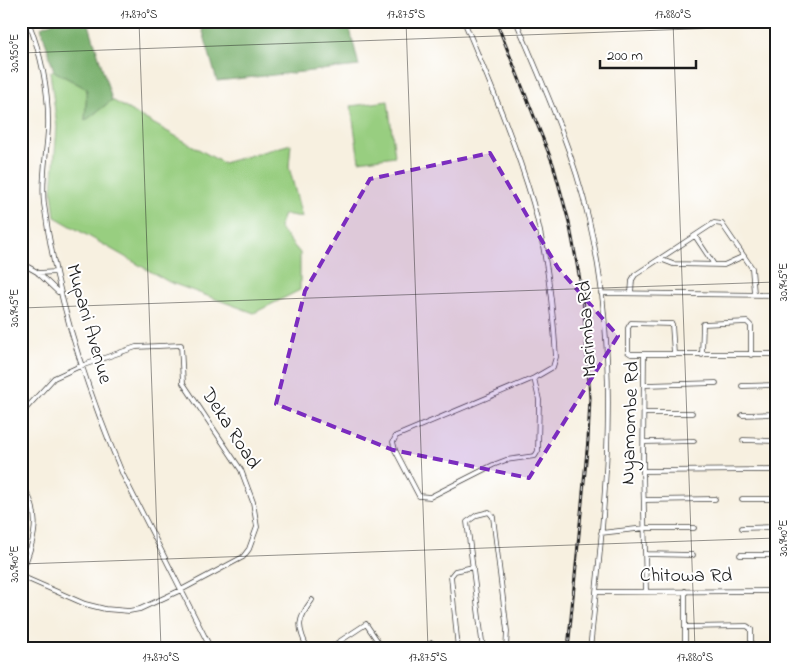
<svg xmlns="http://www.w3.org/2000/svg" width="797" height="670" font-family="'Indie Flower',sans-serif">
<rect width="100%" height="100%" fill="#fff"/>
<filter id="ink" filterUnits="userSpaceOnUse"><feTurbulence type="fractalNoise" baseFrequency=".02" numOctaves="2"/><feDisplacementMap in="SourceGraphic" scale="10" xChannelSelector="R" yChannelSelector="G"/><feConvolveMatrix kernelMatrix="1 2 1 2 8 2 1 2 1" color-interpolation-filters="sRGB"/></filter>
<filter id="wash" filterUnits="userSpaceOnUse"><feTurbulence type="fractalNoise" baseFrequency=".0096" numOctaves="4" result="noise"/><feDisplacementMap in="SourceGraphic" scale="20" xChannelSelector="R" yChannelSelector="G"/><feGaussianBlur stdDeviation="1.12" result="paint"/><feColorMatrix in="noise" values="0 0 0 0 0 0 0 0 0 0 0 0 0 0 0 0 0 1.4 0 .05"/><feComposite in="paint" operator="in"/></filter>
<g filter="url(#wash)">
<rect width="100%" height="100%" fill="#f7f0e0"/>
<path fill="#98ce80" stroke="#5a754e" d="M54 71 87 89 85 121 112 100 223 163 291 144 289 167 302 217 284 214 279 228 300 253V290L254 313 169 282 55 217 52 191 57 127 50 72Z
M388 101 395 156 359 161 351 106Z"/>
<path fill="#7ab16e" stroke="#4b6645" d="M56 21H88L112 100 85 121 87 89 54 71 41 27Z
M200 21H282L286 28 349 25 359 66 217 81Z"/>
</g>
<g filter="url(#ink)">
<g fill="none" stroke-linecap="round" stroke-linejoin="round">
<defs>
<path id="minor" d="M28 21C42 56 49 90 48 128 47 152 41 179 44 204 56 297 86 388 123 475L211 649
M464 21C489 81 515 141 533 203 547 253 553 306 556 357L553 367 534 378 396 436 393 442 395 450 419 496 430 497 493 465 506 460 535 456 538 451 539 400 534 378
M516 21C544 86 573 151 589 220 622 360 605 508 590 649
M695 236 713 263
M660 259 673 264 724 265 744 256
M21 263 37 272 58 292
M38 273 56 272
M601 293 776 295
M631 293 632 280 635 275 714 223 722 224 752 268 754 293
M644 354H631L628 352V328L631 323 672 324 674 354
M702 355 703 324 747 322 751 326V355
M645 385 716 383
M742 386 776 385
M644 413H692
M21 414 54 378 78 367 136 347 181 345 183 383 241 470 253 502 257 527 249 549 243 557 181 590 140 609 129 611 105 609 85 604 21 576
M742 415 776 414
M743 440 776 441
M644 442 694 441
M643 471 776 470
M21 483C44 515 34 541 21 574
M742 499H776
M644 500 715 499
M742 528 776 527
M601 533 645 528H694
M645 554 693 555
M740 555H776
M646 591 643 471 644 354H776
M685 591V649
M596 592 776 591
M685 627 747 626 751 629V649
M308 649C297 627 297 620 312 600
M328 649 366 624 383 649
M421 649 432 643 434 649
M458 649 451 576 455 571 473 567
M483 649 467 522 477 515 489 512 493 517 507 631 506 649"/>
</defs>
<use href="#minor" stroke="#3d3c39" stroke-width="5.5"/>
<use href="#minor" stroke="#fff" stroke-width="4"/>
<defs>
<path id="rail" d="M496 21 553 164 569 222 583 296 590 398 588 440 568 649"/>
</defs>
<use href="#rail" stroke="#1c1c1c" stroke-width="3"/>
<use href="#rail" stroke="#fff" stroke-width="1" stroke-dasharray="4" stroke-linecap="butt"/>
</g>
</g>
<path fill="#7b2cbf" fill-opacity="0.2" stroke="#7b2cbf" stroke-width="4" stroke-dasharray="10 6" stroke-linejoin="round" d="M490 153 558 268 618 336 529 478 393 450 276 404 305 291 370 179Z"/>
<path fill="none" stroke="#1c1c1c" stroke-width="1" stroke-opacity="0.45" d="M139 21 161 649M406 21 428 649M673 21 695 649M21 53 776 26M21 308 776 282M21 564 776 538"/>
<g text-anchor="middle" dominant-baseline="central" stroke-width="4" stroke-linejoin="round" paint-order="stroke">
<g font-size="20" fill="#1c1c1c" stroke="#fff">
<text transform="translate(88 324) rotate(74)">Mupani Avenue</text>
<text transform="translate(588 329) rotate(-94)">Marimba Rd</text>
<text transform="translate(631 423) rotate(-88)">Nyamombe Rd</text>
<text transform="translate(230 429) rotate(57)">Deka Road</text>
<text x="686" y="576">Chitowa Rd</text>
</g>
</g>
<rect width="797" height="670" fill="none" stroke="#fff" stroke-width="55"/>
<path d="M600 60v8h96v-8" fill="none" stroke="#1c1c1c" stroke-width="2.5"/>
<text x="607" y="60" font-size="15" fill="#1c1c1c" stroke="#ffffff" stroke-width="4" paint-order="stroke">200 m</text>
<rect x="28" y="28" width="742" height="614" fill="none" stroke="#1c1c1c" stroke-width="2"/>
<g font-size="12" text-anchor="middle" fill="#1c1c1c">
<text x="139" y="18">17.870°S</text>
<text x="406" y="18">17.875°S</text>
<text x="673" y="18">17.880°S</text>
<text transform="translate(14 53) rotate(-90)" y="4">30.950°E</text>
<text transform="translate(783 282) rotate(-90)" y="4">30.945°E</text>
<text transform="translate(14 308) rotate(-90)" y="4">30.945°E</text>
<text transform="translate(783 538) rotate(-90)" y="4">30.940°E</text>
<text transform="translate(14 564) rotate(-90)" y="4">30.940°E</text>
<text x="161" y="661">17.870°S</text>
<text x="428" y="661">17.875°S</text>
<text x="695" y="661">17.880°S</text>
</g>
</svg>
